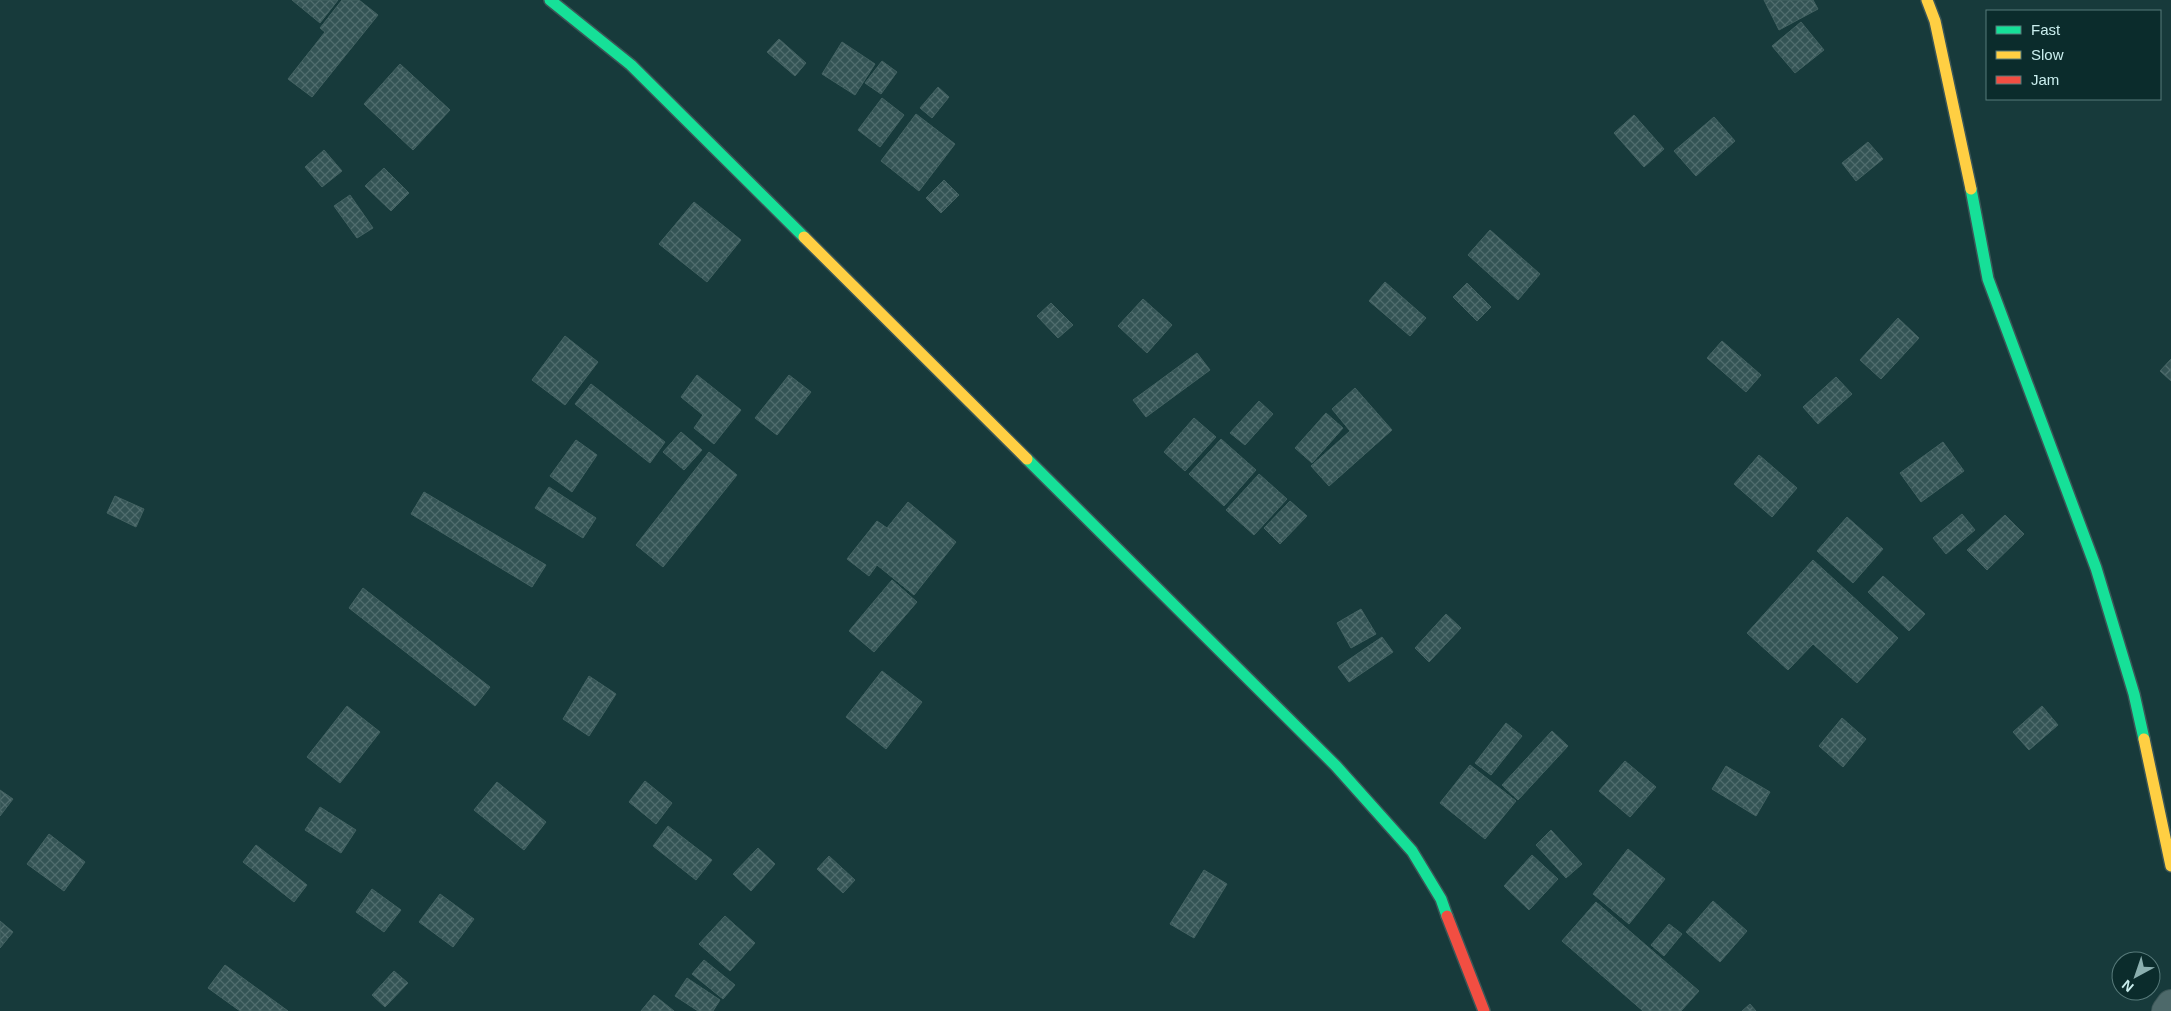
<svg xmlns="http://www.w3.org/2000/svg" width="2171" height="1011" font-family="Helvetica,sans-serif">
<defs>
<pattern id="building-cross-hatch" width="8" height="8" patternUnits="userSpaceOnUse" patternTransform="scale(1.25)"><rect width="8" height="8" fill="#345455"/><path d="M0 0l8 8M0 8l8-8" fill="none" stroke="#506d6e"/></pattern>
</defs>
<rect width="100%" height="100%" fill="#173a3b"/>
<path fill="url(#building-cross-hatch)" stroke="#436262" d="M292 0H338L320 23Z
M342 0H359L378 15 312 97 288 79 325 32 320 28Z
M1764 0H1813L1818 9 1779 30Z
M1801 22 1824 50 1795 73 1772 46Z
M779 39 806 63 795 76 767 52Z
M842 42 875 64 855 95 822 74Z
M882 61 897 72 881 94 865 83Z
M400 64 450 110 413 150 364 104Z
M938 87 949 97 932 118 920 108Z
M882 98 904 115 880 147 858 130Z
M916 114 955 144 919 191 881 161Z
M1634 115 1664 149 1644 167 1614 133Z
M1714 117 1735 141 1696 176 1674 151Z
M1868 142 1883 159 1856 181 1842 163Z
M324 150 342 171 322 187 305 167Z
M384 168 409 193 391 211 365 186Z
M944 180 959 195 941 213 926 198Z
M350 195 373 228 357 238 334 206Z
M694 202 741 240 707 282 659 244Z
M1490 230 1540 274 1518 300 1468 255Z
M1385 282 1426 318 1410 336 1369 301Z
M1467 283 1491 307 1477 321 1453 297Z
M1143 299 1172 325 1147 353 1118 326Z
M1051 303 1073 325 1058 338 1037 316Z
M1898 318 1919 338 1881 379 1860 360Z
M565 336 598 362 565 405 532 380Z
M1722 341 1761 375 1746 392 1707 358Z
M1197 353 1210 370 1146 417 1133 400Z
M2171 359V381L2160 371Z
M697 375 741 410 714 444 694 428 703 415 681 397Z
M789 375 811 392 777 435 755 418Z
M1836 377 1852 394 1818 424 1803 407Z
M591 384 665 442 650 463 575 404Z
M1355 388 1392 430 1329 486 1311 466 1350 431 1332 409Z
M1259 401 1273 414 1245 445 1230 433Z
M1326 413 1343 428 1312 463 1295 448Z
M1194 418 1216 437 1185 471 1164 452Z
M681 432 702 450 684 470 663 452Z
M1221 439 1256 470 1224 506 1189 474Z
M576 440 597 455 572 492 550 476Z
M1943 442 1964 471 1921 502 1900 473Z
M709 452 737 475 663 567 636 545Z
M1759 455 1797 488 1772 517 1734 484Z
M1259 474 1287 499 1254 535 1226 510Z
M549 487 596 518 583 538 535 508Z
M424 492 546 565 532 587 411 514Z
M115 496 144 509 136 527 107 513Z
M1290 501 1307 516 1280 544 1264 528Z
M908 502 956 542 914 595 877 565 869 576 847 559 877 521 887 528Z
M1962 514 1975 530 1946 554 1933 538Z
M2005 515 2024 534 1987 570 1967 550Z
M1847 517 1883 549 1853 583 1817 551Z
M1813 560 1898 638 1857 683 1813 644 1788 670 1747 633Z
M1883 576 1925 614 1909 631 1868 592Z
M892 580 917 602 874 652 849 631Z
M363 588 490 687 475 706 349 608Z
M1361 609 1376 634 1351 648 1337 623Z
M1446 614 1461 628 1429 662 1415 648Z
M1382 637 1393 652 1349 682 1338 667Z
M882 671 922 702 886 749 846 717Z
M589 676 616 694 589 736 563 719Z
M347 706 380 732 340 783 307 757Z
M2042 706 2058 725 2029 750 2013 732Z
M1842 718 1866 739 1843 767 1819 746Z
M1506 723 1522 736 1491 775 1475 763Z
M1552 731 1568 746 1518 800 1502 785Z
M1625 761 1656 787 1630 817 1599 791Z
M1470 765 1516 801 1485 839 1440 803Z
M1726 766 1770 792 1756 816 1712 789Z
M645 781 672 803 656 824 629 802Z
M497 782 546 822 524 850 474 810Z
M0 790 13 799 0 816Z
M320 807 356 830 341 853 305 830Z
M668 826 712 860 696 880 653 846Z
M1551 830 1582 864 1566 878 1536 845Z
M49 834 85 862 64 891 27 864Z
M256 845 307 885 294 902 243 862Z
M758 848 775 864 751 891 733 874Z
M1628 849 1665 879 1629 924 1593 894Z
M1532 855 1558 879 1529 910 1504 886Z
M829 856 855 880 843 893 817 869Z
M1204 870 1227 884 1194 938 1170 924Z
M372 889 401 910 384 932 356 912Z
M440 894 474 919 453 947 419 922Z
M1713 901 1747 931 1720 962 1686 932Z
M1596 902 1699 991 1681 1011H1643L1562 941Z
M725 916 755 943 730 971 699 944Z
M0 921 13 932 0 948Z
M1669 924 1682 934 1664 956 1651 945Z
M704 960 735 985 723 999 692 974Z
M225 965 288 1011H240L208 988Z
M394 971 408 983 385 1007 372 995Z
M687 978 720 1000 713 1011H698L675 996Z
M654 995 674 1011H641Z
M1750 1004 1756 1011H1742Z"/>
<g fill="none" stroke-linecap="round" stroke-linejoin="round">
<defs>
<path id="street" d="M2166 1011 2171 1004"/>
<path id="fast" d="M550 0 631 65 804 237
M1971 189 1988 279 2096 568 2134 694 2144 739
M1027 459 1336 766 1412 851 1441 899 1447 916"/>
<path id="slow" d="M1927 0 1935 21 1971 189
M804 237 1027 459
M2144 739 2171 866"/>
<path id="jam" d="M1447 916 1484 1011"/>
</defs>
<use href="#street" stroke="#3b5657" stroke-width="30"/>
<use href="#fast" stroke="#3b5657" stroke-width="14"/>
<use href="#slow" stroke="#3b5657" stroke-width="14"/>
<use href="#jam" stroke="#3b5657" stroke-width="14"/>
<use href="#street" stroke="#4d696a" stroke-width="28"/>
<use href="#fast" stroke="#16e098" stroke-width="11"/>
<use href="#slow" stroke="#ffcf43" stroke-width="11"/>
<use href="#jam" stroke="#f24e42" stroke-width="11"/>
</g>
<rect x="1986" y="10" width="175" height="90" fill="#0b2c2c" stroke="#577a7a"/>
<rect x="1996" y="26" width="25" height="8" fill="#16e098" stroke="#577a7a"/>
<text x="2031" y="35" font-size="15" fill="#caeeee">Fast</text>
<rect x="1996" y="51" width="25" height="8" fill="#ffcf43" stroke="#577a7a"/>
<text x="2031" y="60" font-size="15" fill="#caeeee">Slow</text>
<rect x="1996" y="76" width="25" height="8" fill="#f24e42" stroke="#577a7a"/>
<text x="2031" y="85" font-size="15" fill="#caeeee">Jam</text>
<g transform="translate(2136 976) rotate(220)"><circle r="24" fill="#0b2c2c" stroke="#577a7a"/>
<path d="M0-4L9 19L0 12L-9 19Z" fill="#8bafaf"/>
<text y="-8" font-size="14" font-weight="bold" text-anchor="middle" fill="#caeeee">N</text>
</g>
</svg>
